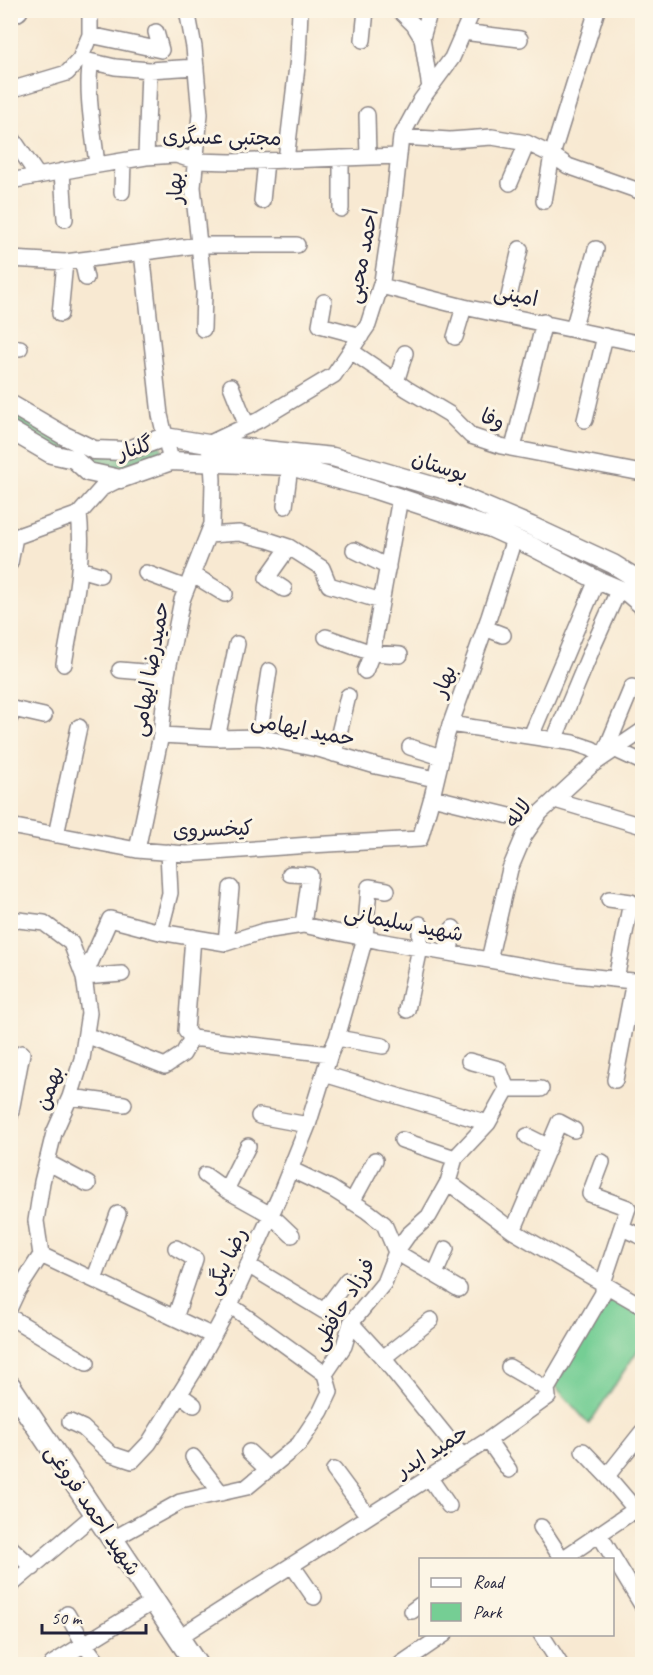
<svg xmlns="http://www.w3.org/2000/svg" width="653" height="1675" font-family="Caveat,'Playpen Sans Arabic',sans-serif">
<rect width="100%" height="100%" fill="#fcf5e5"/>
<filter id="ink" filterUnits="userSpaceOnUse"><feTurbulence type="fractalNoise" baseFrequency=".0167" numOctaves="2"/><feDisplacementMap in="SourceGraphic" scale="12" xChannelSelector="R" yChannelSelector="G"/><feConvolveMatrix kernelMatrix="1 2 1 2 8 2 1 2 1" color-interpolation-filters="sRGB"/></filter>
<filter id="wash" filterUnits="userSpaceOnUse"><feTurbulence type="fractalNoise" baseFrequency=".008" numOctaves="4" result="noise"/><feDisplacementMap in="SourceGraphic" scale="24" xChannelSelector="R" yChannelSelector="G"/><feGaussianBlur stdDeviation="1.35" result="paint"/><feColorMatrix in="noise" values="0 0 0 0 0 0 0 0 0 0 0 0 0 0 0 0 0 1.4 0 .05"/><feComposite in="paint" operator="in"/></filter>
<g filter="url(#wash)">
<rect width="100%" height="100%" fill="#f8e9d2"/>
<path fill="#75ce94" stroke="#4c7868" stroke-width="1.5" d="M610 1291 642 1313V1344L589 1424 555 1386Z"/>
<path fill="#60b17e" stroke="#416a5c" stroke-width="1.5" d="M11 409 92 454 160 442 164 454 154 456 124 467 98 469 11 425Z"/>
</g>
<g filter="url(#ink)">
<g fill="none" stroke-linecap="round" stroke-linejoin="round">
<defs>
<path id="minor" d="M187 10 194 47 200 114 193 187 204 292 203 329
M399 10 414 25 422 38 430 88
M463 32 520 39
M90 35 161 50 156 32
M422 38 430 10
M363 40 366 10
M80 59 115 67 149 70 196 67
M91 62C85 89 94 136 97 165
M10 90 67 73 80 59 90 35V10
M367 115 368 157
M10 135 38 176
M401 137 450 140 492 137 527 143 552 155 568 166 642 192
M146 157 149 70
M286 160 298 58 300 10
M62 171 65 219
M10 181 86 167 146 157 176 155 195 161 231 162 398 156
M510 183 527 143
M122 192 123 161
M262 201 266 161
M544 201 552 155 597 10
M341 209V158
M142 252 160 415 171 461
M10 259 65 262 199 245H297
M82 260 86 278
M381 286 464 307 642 344
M324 302 320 325 361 336
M60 314 65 262
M505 314 520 249
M573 329 596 249
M455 337 464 307
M10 348H20
M351 351 407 389 449 414 471 436 501 446 642 473
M396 382 405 353
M231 386 247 426
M585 420 605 336
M513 448 544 322
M285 506 290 466
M208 535 239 533 268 540 289 547 322 568 329 585 381 601
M10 537H15L79 514 102 488 120 479
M354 550 388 567
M10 563 15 537
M79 569 100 575
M146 573 186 588
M192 574 225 594
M284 589 267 578 289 547
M485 628 503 635
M326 637 372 653 400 655
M64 664C72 615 85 563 79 514
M120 670 167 674
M365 671 372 653 400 498
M10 718 13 709 44 716
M450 724 574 743 592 749 603 757 632 687
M161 735 217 738 259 737 322 750 376 766 435 779
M531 736 597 580
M259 737 269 671
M217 738 237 644
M554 740 592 649 619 589
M410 747 441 757
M614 749 642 762
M334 754 348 696
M432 797 534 822
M555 800 642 826
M10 826 137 850 186 854 310 845 420 839 432 797 447 734 489 617 514 539
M56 835 79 727
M137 850 161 735 167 674 182 600 212 524 213 480 212 463 208 444 259 420 334 375 368 325 382 281 394 200 401 137 421 100 452 58 473 10
M290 874 310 875 303 925
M609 899 631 902 616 979
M10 919 44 923 71 943 84 977 89 1013 82 1059 70 1097 54 1133 42 1182 36 1221 41 1255 17 1292 10 1307
M160 932 170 893 168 852
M226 943 231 888
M450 953 453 928
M489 960 510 869 524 836 540 813 592 765 642 731
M122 974 84 977 110 919 160 932 226 943 264 931 303 925 379 941 576 975 642 982
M407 1010 420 948V924
M86 1035 165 1066 183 1054 192 1038 330 1054
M192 1038 186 1031 193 937
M337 1038 383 1046
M324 1074 488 1123
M615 1080 634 981
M507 1089H541
M70 1097 124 1104
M10 1116 22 1053
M259 1116 308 1125
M527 1136 549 1147
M402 1140 455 1158
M47 1162 88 1184
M290 1169 332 1189 367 1211 384 1224 396 1252 459 1289
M205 1175 226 1190 271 1215 292 1235
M448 1182 513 1231 640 1305
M226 1190 248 1146
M352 1202 375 1160
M622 1228 642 1237
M513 1231 559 1122 574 1130
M41 1255 213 1336
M248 1265 324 1311 347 1280
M435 1274 446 1249
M94 1280 118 1214
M230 1305 325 1374
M10 1317 87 1363
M175 1318 195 1259 176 1248
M351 1323 383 1358 462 1456
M383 1358 431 1320
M509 1367 547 1389
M179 1394 194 1405
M70 1422 83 1428 111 1454 132 1461 149 1443 194 1371 230 1305 279 1197 308 1125 330 1054 337 1038 365 938 369 887 387 890
M488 1440 509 1470
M583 1451 607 1476 642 1517
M249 1452 268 1470
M193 1457 221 1493
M334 1470 368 1516
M607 1476 642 1432
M429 1477 449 1506
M541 1527 562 1559
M599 1534 642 1605
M113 1539 180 1502 247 1487 299 1444 321 1411 330 1392 325 1374 344 1346 351 1323 384 1283 396 1252 408 1235 429 1216 448 1182 455 1158 488 1123 507 1089 499 1069 469 1061
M10 1547 33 1568
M561 1560 642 1505
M292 1565 314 1597
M10 1586 96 1513
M412 1611 420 1605
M67 1614 84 1644 99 1664
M541 1634 560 1664
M179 1637 488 1440 548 1397 547 1389 603 1293V1283L628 1208 590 1194 602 1162
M52 1664 154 1601
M401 1664 445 1634"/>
<path id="tertiary" d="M10 404 65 436 94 450 126 451 165 437 208 444 333 457 446 490 531 526 613 564 642 582
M10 430 51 454 74 459 88 472 120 479 171 461 290 466 373 489 491 528 533 547 597 580 628 593 642 605"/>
<path id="secondary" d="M10 14 17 10
M10 1386 196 1664"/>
</defs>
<use href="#minor" stroke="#8d8686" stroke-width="18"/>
<use href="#tertiary" stroke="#8d8686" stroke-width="21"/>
<use href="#secondary" stroke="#8d8686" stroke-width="24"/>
<use href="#minor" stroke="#fff" stroke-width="15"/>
<use href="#tertiary" stroke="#fff" stroke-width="18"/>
<use href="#secondary" stroke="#fff" stroke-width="21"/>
</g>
</g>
<g text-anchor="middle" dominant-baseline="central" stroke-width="6" stroke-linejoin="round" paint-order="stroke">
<g font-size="21" fill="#22223b" stroke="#fcf5e5">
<text transform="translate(222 137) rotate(1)">مجتبی عسگری</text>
<text transform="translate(175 188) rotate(-91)">بهار</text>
<text transform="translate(362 256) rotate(-79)">احمد محبی</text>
<text transform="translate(516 295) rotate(11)">امینی</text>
<text transform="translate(493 419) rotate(22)">وفا</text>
<text transform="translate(135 448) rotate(-16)">گلنار</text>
<text transform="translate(440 466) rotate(18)">بوستان</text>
<text transform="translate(150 669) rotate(-80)">حمیدرضا ایهامی</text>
<text transform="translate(444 681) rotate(-70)">بهار</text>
<text transform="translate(303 729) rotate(11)">حمید ایهامی</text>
<text transform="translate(518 813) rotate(-54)">لاله</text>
<text transform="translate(213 829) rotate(-2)">کیخسروی</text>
<text transform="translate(404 923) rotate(11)">شهید سلیمانی</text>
<text transform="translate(49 1088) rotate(-70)">بهمن</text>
<text transform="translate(226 1261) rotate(-65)">رضا بیگی</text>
<text transform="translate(343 1304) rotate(-59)">فرزاد حافظی</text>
<text transform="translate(432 1451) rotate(-32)">حمید ایدر</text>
<text transform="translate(93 1510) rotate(56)">شهید احمد فروغی</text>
</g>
</g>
<rect width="653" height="1675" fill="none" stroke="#fcf5e5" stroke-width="36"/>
<rect x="419" y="1558" width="195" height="78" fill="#fcf5e5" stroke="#a5a1a1" stroke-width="1.5"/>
<rect x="431" y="1578" width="30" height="9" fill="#ffffff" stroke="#a5a1a1" stroke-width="1.5"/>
<text x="473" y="1588" font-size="18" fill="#22223b">Road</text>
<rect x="431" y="1603" width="30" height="18" fill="#75ce94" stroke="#a5a1a1" stroke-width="1.5"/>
<text x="473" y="1618" font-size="18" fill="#22223b">Park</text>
<path d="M42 1624v9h104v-9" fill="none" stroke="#22223b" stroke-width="3"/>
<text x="51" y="1624" font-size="18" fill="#22223b" stroke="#fcf5e5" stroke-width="4.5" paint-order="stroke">50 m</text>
</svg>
